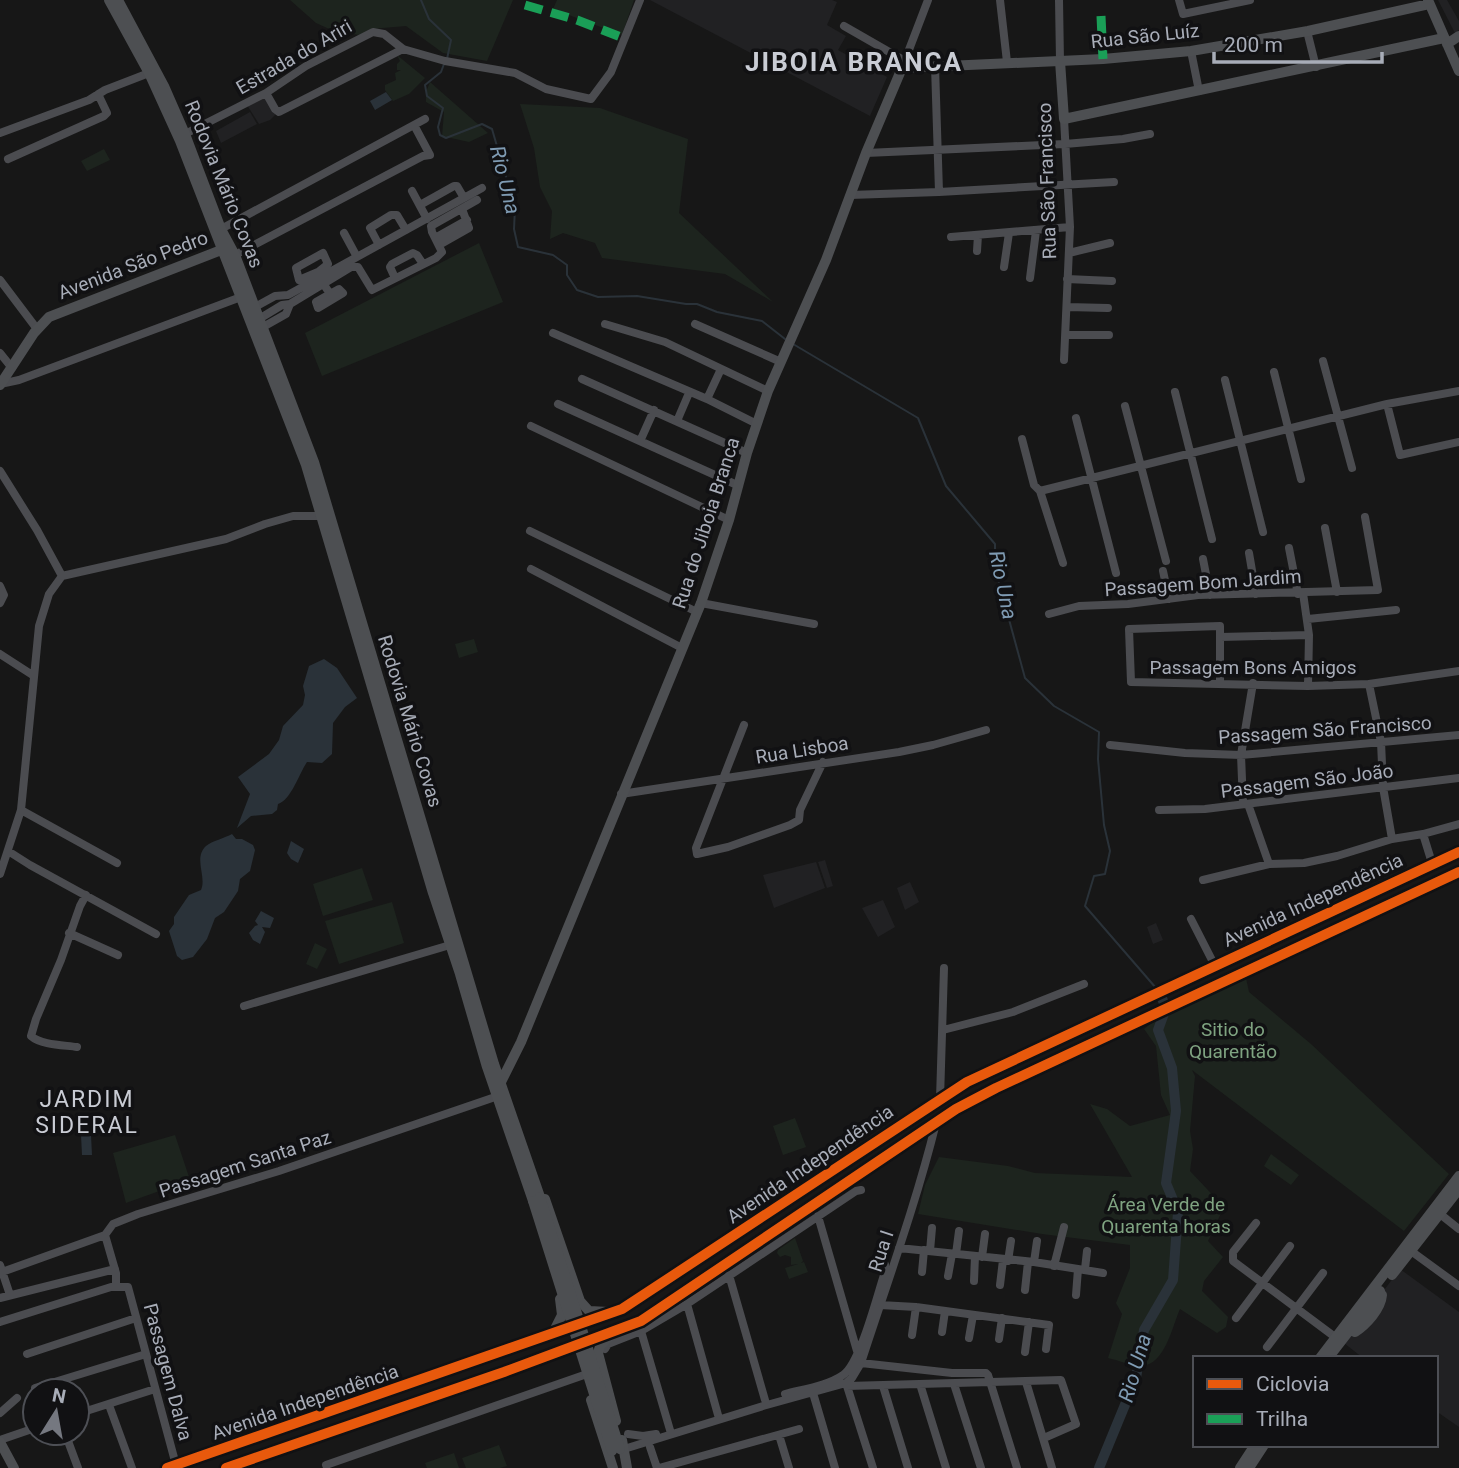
<svg xmlns="http://www.w3.org/2000/svg" width="1459" height="1468" font-family="Roboto,sans-serif">
<rect width="100%" height="100%" fill="#171717"/>
<path fill="#212123" d="M650 0H832L837 2 827 25 846 36 838 50 887 77 870 116Z
M1438 0H1447L1459 21V30L1455 33Z
M265 96 276 114 270 120 259 124 247 105Z
M250 112 257 124 221 143 216 131Z
M825 860 833 886 827 888 818 862Z
M816 862 825 888 774 908 763 875Z
M910 882 919 902 905 910 897 888Z
M883 900 895 927 878 937 862 908Z
M1156 923 1163 940 1153 944 1147 927Z
M1400 1269 1459 1312V1427L1436 1411V1358H1363L1344 1343Z"/>
<path fill="#1d241e" d="M290 0H513L487 61 443 53 406 26 371 29 360 35 336 32 316 23Z
M557 0H634L622 35 553 9Z
M397 55 425 78 409 94 393 101 385 90V85L396 80 395 73 401 70H397V64L400 61Z
M430 82 488 133 469 142 442 136 444 112 426 102V92Z
M520 104 600 108 688 139 679 213 773 302 725 274 602 258 595 243 563 233 550 239 552 211 540 187 534 148Z
M104 149 110 160 87 171 81 161Z
M479 243 503 302 322 376 305 333Z
M474 639 478 652 459 658 455 644Z
M362 868 373 900 323 916 313 884Z
M392 902 404 943 339 964 325 921Z
M315 943 327 949 317 969 306 964Z
M1246 978 1249 992 1311 1044 1449 1174 1404 1231 1192 1070 1195 1076 1190 1131 1193 1149 1190 1171 1224 1207 1208 1241 1223 1257 1204 1281 1202 1291 1228 1317 1226 1327 1217 1333 1180 1309C1172 1327 1165 1365 1141 1366 1131 1366 1118 1360 1108 1358L1122 1314 1116 1303 1130 1268V1245L1042 1234 918 1214 925 1185 939 1157 1008 1166 1035 1173 1132 1177 1090 1104 1107 1109 1130 1126 1170 1115 1161 1095 1156 1046 1144 1029 1158 1018 1164 1026 1169 1013Z
M795 1118 806 1147 783 1155 773 1126Z
M175 1135 190 1180 126 1203 113 1153Z
M1271 1154 1299 1175 1291 1185 1264 1166Z
M795 1238 803 1261 801 1263 804 1262 808 1272 789 1279 785 1268 798 1264 791 1265V1257L785 1255 780 1257 777 1253 778 1250Z
M499 1445 507 1466 500 1468H466L462 1458Z
M454 1453 459 1468H427L425 1463Z"/>
<path fill="#2a3239" d="M386 92 392 100 375 110 370 101Z
M324 659 337 668 357 698 345 707 333 723 332 754 322 763 307 762C299 774 291 800 278 804L277 810 272 814 251 816 237 828 250 794 238 777 269 754 279 740 283 726 303 705 305 695 303 686 309 666Z
M232 834 236 839H242L253 845 255 850 250 871 240 879 238 891 224 912 215 918 207 939 193 957 182 960 177 956 169 931 174 924V917L189 895 201 890C207 877 193 858 206 846 212 841 225 838 232 834Z
M291 841 304 849 298 863 291 859 287 853Z
M261 911 274 918 270 928 262 927 265 932 260 944 253 940 249 933 255 926 258 925 255 921Z
M81 1135H91L92 1155H82Z"/>
<g fill="none" stroke-linecap="round" stroke-linejoin="round">
<path stroke="#2a3239" stroke-width="2" d="M421 0 429 19 451 40 447 59
M444 64 441 72 425 85 427 96 443 108 438 127 440 135 446 138 482 124 492 129 515 208 514 229 518 247 553 255 567 265V275L577 290 598 297 637 296 686 304H697L717 312 762 321 785 339
M793 344 918 418 946 486 995 544V568L1025 678 1054 706 1099 732 1098 759 1104 825 1110 851 1105 874 1094 876 1085 906 1156 988"/>
<path stroke="#2a3239" stroke-width="10" d="M1099 1468 1136 1378 1144 1330 1173 1280 1178 1212 1166 1183 1176 1111 1172 1068 1158 1030 1166 1008 1159 991"/>
<path stroke="#4b4c50" stroke-width="8" d="M1000 0 1007 62
M1059 0 1060 61
M1179 0 1183 14 1250 0
M844 26 905 61
M1307 31 1316 67
M1191 51 1199 91
M935 66 939 192
M902 68 928 0
M266 93 275 109 279 112 403 49
M1064 119 1070 227 1064 360
M0 133 89 100 105 90 149 73
M185 134 266 93 306 66 373 32 384 34 403 49 445 61 515 73 546 89 591 99 611 72 640 0
M866 153 1065 144 1123 139 1150 134
M8 159 104 116 107 113 98 94
M412 191 427 219
M850 195 939 192 1114 182
M420 205 454 186H457L464 198
M221 229 425 119
M344 233 357 257
M951 237 1070 227
M435 238 467 220
M379 245 370 228 391 215H397L406 230
M439 245 469 228 462 209
M977 251 978 235
M1069 253 1110 243
M235 255 423 156 430 155 414 125
M1004 267 1009 233
M318 272 299 280 296 268 323 253 328 264 318 272 321 278
M395 278 390 267 392 264 413 253 417 255 423 264
M1030 278 1036 231
M1067 279 1112 281
M0 280 37 329
M323 283 330 294 316 302 318 308 343 293 339 289 330 294
M255 307 275 296 288 295 482 188
M1067 307 1108 308
M259 319 282 305 290 304 351 267H358L372 290 436 258 442 252 432 232 431 226 477 200
M605 324 665 342 768 391
M695 324 781 362
M263 327 286 314 290 304
M553 333 707 399 757 424
M1066 335H1109
M0 353 12 368
M1323 361 1352 468
M1274 372 1301 479
M582 379 747 453
M1225 380 1263 532
M0 384 19 380 241 297
M1175 392 1212 539
M707 399 721 369
M558 404 737 485
M1387 404 1400 455 1459 442
M1125 406 1166 561
M1076 418 1116 573
M677 421 689 393
M531 426 729 520
M641 439 654 410
M1022 439 1034 485 1040 491 1063 563
M0 471 37 530 62 576
M1040 491 1387 404 1459 391
M1325 528 1337 592
M530 531 697 612
M1289 548 1298 594
M1249 553 1256 594
M1203 559 1210 595
M531 569 682 648
M1163 571 1169 599
M62 576 226 539 265 524 293 516H327
M0 586 4 595 0 603
M1303 593 1309 635 1308 686
M701 603 814 624
M1049 614 1079 606 1128 604 1198 595 1378 590 1365 517
M1308 619 1396 610
M1220 637 1309 635
M0 654 34 676
M1220 683V626L1129 629 1131 682 1308 686 1369 684 1459 671
M1369 684 1381 742 1383 787 1392 839
M744 725 696 848 697 854 728 847 790 825 799 820 800 810 823 762
M1110 745 1185 753 1241 755 1459 735
M621 794 899 752 933 745 986 730
M1243 804 1241 755 1253 683
M1248 804 1269 864
M21 810 117 863
M1159 810 1205 809 1459 778
M1423 834 1432 863
M8 851 30 865 156 934
M0 874 21 810 39 626 49 594 62 576
M1203 880 1269 864 1304 863 1337 856 1392 839 1423 834 1459 824
M1191 919 1215 966
M69 933 118 955
M244 1006 450 945
M943 1030 1013 1012 1084 984
M77 1047C63 1045 41 1045 31 1036L36 1019 61 960 80 906 86 895
M940 1099 944 968
M1440 1214 1459 1229
M818 1216 857 1351
M1256 1223 1233 1252V1261L1335 1337
M105 1235 116 1273V1286
M899 1248 1034 1262 1103 1273
M930 1251 932 1228
M1411 1251 1459 1286
M956 1254 959 1231
M982 1257 985 1234
M1008 1261 1011 1241
M1034 1262 1037 1241
M0 1265 10 1295
M1054 1266 1064 1227
M1085 1269 1087 1251
M2 1272 105 1235 113 1224 138 1214 279 1171 501 1095
M922 1272 924 1250
M729 1275 765 1400
M948 1276 952 1254
M974 1281 975 1256
M1000 1285 1003 1260
M1025 1290 1028 1262
M1076 1295 1078 1269
M0 1298 115 1269
M687 1304 718 1415
M880 1305 916 1307 1049 1325 1046 1349
M1236 1318 1290 1246
M0 1322 111 1287H128L176 1465
M641 1331 670 1430
M942 1332 945 1311
M912 1335 916 1307
M969 1338 973 1315
M999 1339 1002 1318
M1267 1347 1323 1273
M605 1349 608 1344 641 1331 687 1304 856 1191 861 1190
M1025 1352 1029 1322
M27 1354 136 1318
M861 1363 952 1373H986L988 1375 1017 1468
M1026 1382 1052 1468
M846 1383 847 1386 1061 1380 1076 1424 1044 1438
M920 1384 946 1468
M954 1384 981 1468
M847 1386 873 1468
M883 1386 908 1468
M35 1388 146 1354
M813 1393 835 1468
M785 1394C803 1389 827 1386 843 1375 860 1364 877 1296 884 1275L885 1265
M109 1405 132 1468
M0 1413 17 1398
M77 1414 155 1389
M65 1433 78 1468
M628 1434 643 1436 656 1434
M779 1435 789 1468
M0 1440 35 1428
M650 1447 657 1468
M624 1449 763 1406 846 1383 852 1378 861 1363C887 1283 916 1204 936 1123
M326 1465 584 1375
M659 1468 799 1429"/>
<path stroke="#4d4f52" stroke-width="10" d="M109 0 149 73 180 141 306 465 433 893 460 974 487 1067 533 1201
M118 0 164 86 185 134 221 229 235 255 314 462 494 1064 540 1197
M1428 0 1459 71
M1447 44 1459 36
M1060 61 1064 119 1444 38
M0 385 34 333 49 317 229 247
M500 1084 521 1042 701 603 729 520 747 453 768 391 826 260 866 153 902 68 1103 59 1191 51 1308 31 1429 4
M545 1199 580 1301 589 1311 609 1312
M1392 1275 1459 1189
M1355 1332C1366 1325 1381 1309 1382 1295L1378 1291
M552 1335 562 1315 560 1299
M610 1336 600 1346 598 1353 616 1421
M1332 1353 1380 1291
M1320 1358 1459 1176
M591 1400 613 1468
M622 1440 627 1468
M0 1442 14 1468
M167 1468 622 1309 967 1082 1459 852
M226 1468 504 1372 641 1321 956 1109 996 1088 1459 872
M1240 1468 1255 1445
M1249 1468 1264 1445"/>
<path stroke="#4d4f52" stroke-width="10" d="M540 1197 620 1449
M533 1201 612 1451"/>
<path stroke="#1a9f57" stroke-width="9" stroke-dasharray="18 9" stroke-linecap="butt" d="M525 5 577 20 626 39
M1101 16 1103 59"/>
<defs>
<path id="cycleway" d="M167 1468 622 1309 967 1082 1459 852
M226 1468 504 1372 641 1321 956 1109 996 1088 1459 872"/>
</defs>
<use href="#cycleway" stroke="#111113" stroke-width="15"/>
<use href="#cycleway" stroke="#e8590c" stroke-width="10"/>
</g>
<g text-anchor="middle" dominant-baseline="central" stroke-width="7" stroke-linejoin="round" paint-order="stroke">
<g font-size="19" fill="#a8adb8" stroke="#111113">
<text transform="translate(1145 36) rotate(-6)">Rua São Luíz</text>
<text transform="translate(294 57) rotate(-30)">Estrada do Ariri</text>
<text transform="translate(1047 181) rotate(-92)">Rua São Francisco</text>
<text transform="translate(224 184) rotate(68)">Rodovia Mário Covas</text>
<text transform="translate(133 265) rotate(-21)">Avenida São Pedro</text>
<text transform="translate(706 523) rotate(-72)">Rua do Jiboia Branca</text>
<text transform="translate(1203 583) rotate(-4)">Passagem Bom Jardim</text>
<text x="1253" y="667">Passagem Bons Amigos</text>
<text transform="translate(410 721) rotate(73)">Rodovia Mário Covas</text>
<text transform="translate(1325 730) rotate(-4)">Passagem São Francisco</text>
<text transform="translate(802 750) rotate(-9)">Rua Lisboa</text>
<text transform="translate(1307 781) rotate(-7)">Passagem São João</text>
<text transform="translate(1313 900) rotate(-25)">Avenida Independência</text>
<text transform="translate(245 1164) rotate(-18)">Passagem Santa Paz</text>
<text transform="translate(810 1164) rotate(-34)">Avenida Independência</text>
<text transform="translate(881 1251) rotate(-72)">Rua I</text>
<text transform="translate(168 1372) rotate(75)">Passagem Dalva</text>
<text transform="translate(305 1402) rotate(-19)">Avenida Independência</text>
</g>
<g font-size="19" fill="#7fa381" stroke="#111113">
<text x="1233" y="1029">Sitio do<tspan x="1233" dy="22">Quarentão</tspan></text>
<text x="1166" y="1204">Área Verde de<tspan x="1166" dy="22">Quarenta horas</tspan></text>
</g>
<g font-size="21" font-style="italic" fill="#7f9bb3" stroke="#111113">
<text transform="translate(505 180) rotate(76)">Rio Una</text>
<text transform="translate(1003 585) rotate(78)">Rio Una</text>
<text transform="translate(1135 1368) rotate(-74)">Rio Una</text>
</g>
<g font-size="23" letter-spacing="2" fill="#c9ccd4" stroke="#111113">
<text x="87" y="1099">JARDIM<tspan x="87" dy="26">SIDERAL</tspan></text>
</g>
<g font-size="26" font-weight="bold" letter-spacing="2" fill="#c9ccd4" stroke="#111113">
<text x="854" y="62">JIBOIA BRANCA</text>
</g>
</g>
<rect x="1193" y="1356" width="245" height="91" fill="#111113" stroke="#4d4f55" stroke-width="2"/>
<rect x="1207" y="1379" width="35" height="10" fill="#e8590c" stroke="#4d4f55" stroke-width="2"/>
<text x="1256" y="1391" font-size="21" fill="#a8adb8">Ciclovia</text>
<rect x="1207" y="1414" width="35" height="10" fill="#1a9f57" stroke="#4d4f55" stroke-width="2"/>
<text x="1256" y="1426" font-size="21" fill="#a8adb8">Trilha</text>
<g transform="translate(56 1412) rotate(11)"><circle r="33" fill="#111113" stroke="#4d4f55" stroke-width="2"/>
<path d="M0-5L12 26L0 18L-12 26Z" fill="#757880"/>
<text y="-10" font-size="19" font-weight="bold" text-anchor="middle" fill="#a8adb8">N</text>
</g>
<path d="M1214 52v10h168v-10" fill="none" stroke="#a8adb8" stroke-width="3.5"/>
<text x="1224" y="52" font-size="21" fill="#a8adb8" stroke="#111113" stroke-width="5" paint-order="stroke">200 m</text>
</svg>
